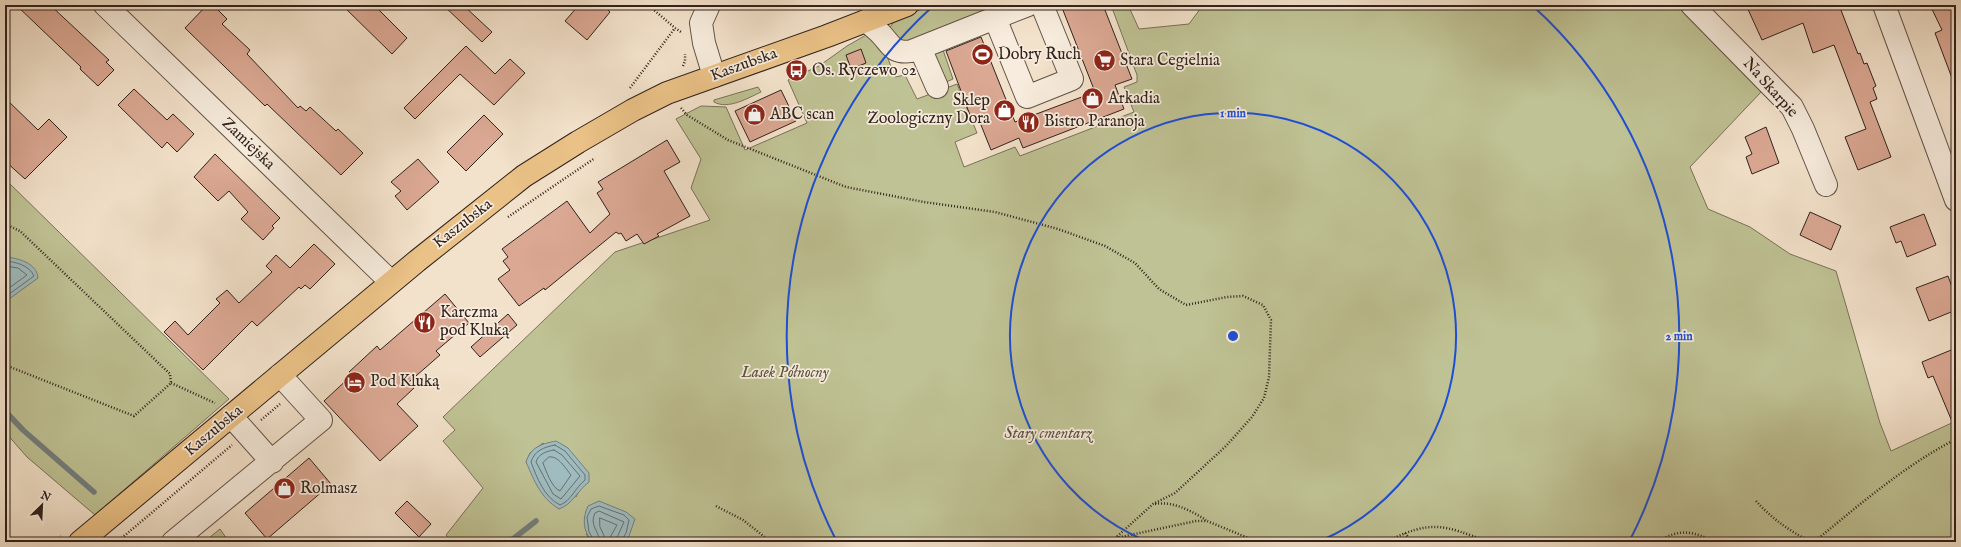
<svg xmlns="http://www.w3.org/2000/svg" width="1961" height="547" font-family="'IM FELL English',serif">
<rect width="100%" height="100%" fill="#f3e2cb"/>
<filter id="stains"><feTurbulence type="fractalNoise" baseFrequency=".005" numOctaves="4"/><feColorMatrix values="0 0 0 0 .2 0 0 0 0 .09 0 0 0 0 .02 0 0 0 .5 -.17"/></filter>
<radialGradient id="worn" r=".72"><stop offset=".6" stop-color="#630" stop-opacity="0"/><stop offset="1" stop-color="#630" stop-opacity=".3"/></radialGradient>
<path fill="#bfc294" stroke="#787258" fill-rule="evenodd" d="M932 5H999L903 47 889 29 895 20Z
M1111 5H1128L1139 29 1189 24 1203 5H1681L1685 12 1762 91 1690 167 1708 209 1750 227 1790 254 1836 271 1880 423 1891 451 1956 421V542H623L629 536 586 534 592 542H452L446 535 483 488 443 441 455 430 443 417 615 252 710 220 691 188 701 159 676 119 701 106 726 107 745 150 807 123 788 80 819 66 847 46 866 35 884 48 895 77 905 75 917 99 957 84 977 133 955 142 964 167 1015 147 1020 156 1134 112 1124 87 1137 82V75ZM543 443 580 489 576 497 526 462 530 453Z
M941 44 953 79 944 83 933 52Z
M758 87 761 92C748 98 728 110 714 102V100Z
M5 179 229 399 95 515 27 457 5 432Z
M220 529 229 542H204Z"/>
<path fill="#9fbcc0" stroke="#737e7f" d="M5 257C18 258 37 263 38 278L5 302Z
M556 441 568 448 589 473V482C577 491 573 504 559 509 540 497 535 482 526 462 531 447 541 444 556 441Z
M599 501 626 512 635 519 629 536 623 542H592C583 530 582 519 588 506Z"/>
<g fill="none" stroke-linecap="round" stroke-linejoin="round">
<path stroke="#686f6e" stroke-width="1" d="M5 261C16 262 29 265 34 276L5 297
M5 266 18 268 27 275 5 291
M555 445 565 451 585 475V480C575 488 571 501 560 505 544 497 537 478 531 462 534 451 544 447 555 445Z
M554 450 562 455 580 476 561 499 553 494 536 462C538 454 547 451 554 450Z
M549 457C558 455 566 469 571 475L560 491C552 488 546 471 543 463Z
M600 518 617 525 608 541 606 540 600 527Z
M595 542 589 532 587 517 591 509 599 506 624 515 629 520 626 533 621 542
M600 542C599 531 589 525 595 513L599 511 624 522 615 542"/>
<path stroke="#737e7f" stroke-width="5.5" d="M5 411 23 430 94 492
M509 542 536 521"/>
</g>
<path fill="#dba893" stroke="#31221d" d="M16 5H50L109 60 106 62 114 70 98 86 80 69 81 67Z
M207 5H213L227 19 222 24 250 50 247 54 298 108 300 106 306 111 310 107 336 131 338 129 363 153 341 175 267 104 265 106 185 28Z
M342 5H374L407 38 392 54Z
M443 5H463L492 32 482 42Z
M579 5H603L610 12 587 40 565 21Z
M1061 5H1103L1132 79 1115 85 1124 109 1023 148 1019 138 991 150 979 120 973 123 946 51 981 37 1015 122 1095 92Z
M1746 5H1839L1858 54 1860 53 1864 64 1867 63 1876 86 1873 88 1877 99 1870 102 1891 157 1858 170 1845 137 1866 129 1834 45 1813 53 1803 23 1762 40Z
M1930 5H1956V85L1955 86 1935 33 1942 30Z
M466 46 495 74 510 59 525 73 494 105 460 74 415 119 404 108Z
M861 49 866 63 851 69 846 55Z
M134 89 167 120 173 114 194 134 177 152 167 142 162 148 118 105Z
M781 90 796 121 750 142 735 111Z
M5 98 38 130 49 119 67 137 25 179 5 161Z
M484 115 503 134 466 171 447 152Z
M1766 127 1779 163 1752 174 1746 157 1752 154 1745 137Z
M667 140 680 162 664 171 690 216 657 234 659 236 644 244 637 234 626 241 621 233 619 234 616 232 545 290 544 288 519 306 498 279 510 270 503 261 508 257 502 249 567 201 590 233 610 214 597 193 603 189 598 182Z
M215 154 280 218 272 226 274 228 263 240 241 219 248 212 229 191 218 201 194 177Z
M418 159 439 182 407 210 395 196 401 191 391 182Z
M1810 212 1841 226 1831 250 1800 235Z
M1924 214 1936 245 1907 257 1901 241 1896 243 1890 227Z
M314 244 335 264 310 289 305 285 301 289 299 287 257 326 252 321 203 370 164 332 175 321 188 335 220 303 216 299 227 290 239 303 272 272 266 266 276 255 290 268Z
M1948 276 1956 298V310L1929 321 1916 288Z
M445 294 469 323 436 351 440 355 409 382 414 388 397 404 418 426 380 461 324 401 352 375 349 372 377 346 380 350Z
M508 314 517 325 480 357 471 347Z
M1956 348V431L1933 376 1928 378 1922 362Z
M309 458 331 484 267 539 245 513Z
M407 501 431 524 419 537 395 513Z"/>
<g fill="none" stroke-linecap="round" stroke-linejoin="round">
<defs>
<path id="minor" d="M105 5 391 282
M709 5 701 23 704 43 714 76
M1028 5 995 18 1027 97 1072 79 1042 5
M1692 5 1792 107 1803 129 1826 185
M1884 5 1956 200
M866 21C871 25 876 29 881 34 892 46 893 54 912 51L995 18
M920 48 937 87
M231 416 272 462
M173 542 321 420 280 375"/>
<path id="major" d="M80 542 417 261 524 176 578 142 633 110 667 93 827 36 907 5"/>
</defs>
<use href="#minor" stroke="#625248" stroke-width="24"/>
<use href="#major" stroke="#31221d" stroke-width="24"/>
<path stroke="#31221d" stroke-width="2.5" stroke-dasharray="1 2" stroke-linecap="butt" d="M656 5 654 10 675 28
M683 66 685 61V54
M630 88 675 28 681 32
M681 108 687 115 728 140 846 187 924 202 995 212 1058 229 1105 246 1135 263 1159 289 1186 305 1227 297 1243 296 1263 305 1271 320 1269 377 1264 398 1252 417 1226 446 1175 493 1153 504 1111 542
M508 217 595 158
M5 224 20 231 170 374 171 383
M5 365 134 416 171 383
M171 383 215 403
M261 420 280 404
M1756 501C1772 519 1790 531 1811 542
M1155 504C1174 501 1191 511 1206 520
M716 506 743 520 771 542
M1405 533 1412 542
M1116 538 1196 521H1207L1258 542
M54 542 61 536
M117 542 232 445
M1386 542C1432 519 1443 525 1489 542
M1658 542C1679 528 1693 531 1715 542
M1814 542C1859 505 1904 466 1956 439"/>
<use href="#minor" stroke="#f7ecdd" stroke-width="22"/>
<use href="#major" stroke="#eac186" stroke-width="22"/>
</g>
<g fill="none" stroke="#1d4ed8" stroke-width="2">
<path d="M1146 541A223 223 0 1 1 1320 541"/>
<path d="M837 542A446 446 0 0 1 932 7M1534 7A446 446 0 0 1 1629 542"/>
</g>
<defs>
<symbol id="stadium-disc" viewBox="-11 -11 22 22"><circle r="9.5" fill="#8f2418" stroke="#f7ecdd"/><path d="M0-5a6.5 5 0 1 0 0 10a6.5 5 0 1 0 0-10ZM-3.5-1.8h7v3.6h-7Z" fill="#fff"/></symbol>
<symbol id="supermarket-disc" viewBox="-11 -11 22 22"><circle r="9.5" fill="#8f2418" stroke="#f7ecdd"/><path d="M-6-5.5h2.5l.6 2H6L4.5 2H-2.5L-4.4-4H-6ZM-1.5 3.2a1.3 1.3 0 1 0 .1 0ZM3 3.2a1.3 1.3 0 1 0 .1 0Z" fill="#fff"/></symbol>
<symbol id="bus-disc" viewBox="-11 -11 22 22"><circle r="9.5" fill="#8f2418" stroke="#f7ecdd"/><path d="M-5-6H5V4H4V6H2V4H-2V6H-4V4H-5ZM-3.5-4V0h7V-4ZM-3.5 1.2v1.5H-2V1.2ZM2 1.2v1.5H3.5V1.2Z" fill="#fff"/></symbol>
<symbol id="shop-disc" viewBox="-11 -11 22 22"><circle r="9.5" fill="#8f2418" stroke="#f7ecdd"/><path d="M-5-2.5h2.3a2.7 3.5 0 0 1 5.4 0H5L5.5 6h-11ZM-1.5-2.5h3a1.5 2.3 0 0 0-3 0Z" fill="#fff"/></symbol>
<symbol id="restaurant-disc" viewBox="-11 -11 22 22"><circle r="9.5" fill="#8f2418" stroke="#f7ecdd"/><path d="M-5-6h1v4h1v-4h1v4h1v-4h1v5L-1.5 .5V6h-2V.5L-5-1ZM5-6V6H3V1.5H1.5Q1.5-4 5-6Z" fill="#fff"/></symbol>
<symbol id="hotel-disc" viewBox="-11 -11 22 22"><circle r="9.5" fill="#8f2418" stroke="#f7ecdd"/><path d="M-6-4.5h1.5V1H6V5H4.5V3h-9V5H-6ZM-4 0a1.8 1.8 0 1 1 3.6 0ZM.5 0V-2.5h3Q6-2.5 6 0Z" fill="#fff"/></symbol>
</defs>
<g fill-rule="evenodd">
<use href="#stadium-disc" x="970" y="42" width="25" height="25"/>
<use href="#supermarket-disc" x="1092" y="48" width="25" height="25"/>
<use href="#bus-disc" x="784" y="58" width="25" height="25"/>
<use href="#shop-disc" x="1080" y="86" width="25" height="25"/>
<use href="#shop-disc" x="992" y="98" width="25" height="25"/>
<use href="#shop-disc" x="742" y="102" width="25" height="25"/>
<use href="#restaurant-disc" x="1016" y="110" width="25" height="25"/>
<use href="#restaurant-disc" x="412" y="310" width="25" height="25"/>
<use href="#hotel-disc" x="342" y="370" width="25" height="25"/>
<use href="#shop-disc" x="272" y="476" width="25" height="25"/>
</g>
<g text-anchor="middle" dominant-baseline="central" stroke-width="3.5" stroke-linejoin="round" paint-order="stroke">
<g font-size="16" fill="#31221d" stroke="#f7ecdd" text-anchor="start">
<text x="998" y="55">Dobry Ruch</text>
<text x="1120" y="61">Stara Cegielnia</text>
<text x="812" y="71">Os. Ryczewo 02</text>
<text x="1108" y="99">Arkadia</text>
<text x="990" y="101" text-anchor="end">Sklep<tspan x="990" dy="18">Zoologiczny Dora</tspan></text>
<text x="770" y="115">ABC scan</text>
<text x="1044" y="122">Bistro Paranoja</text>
<text x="440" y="313">Karczma<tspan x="440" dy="18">pod Kluką</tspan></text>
<text x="370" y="382">Pod Kluką</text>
<text x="300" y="489">Rolmasz</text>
</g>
<g font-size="16" fill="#31221d" stroke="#f7ecdd">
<text transform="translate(744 65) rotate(-20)">Kaszubska</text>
<text transform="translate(1770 88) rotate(48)">Na Skarpie</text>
<text transform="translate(248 144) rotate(44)">Zamiejska</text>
<text transform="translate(463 224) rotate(-38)">Kaszubska</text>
<text transform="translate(214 431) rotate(-40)">Kaszubska</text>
</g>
<g font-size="16" font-style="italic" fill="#5c5241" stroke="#f7ecdd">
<text x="785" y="373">Lasek Północny</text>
<text x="1048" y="434">Stary cmentarz</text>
</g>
</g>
<circle cx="1233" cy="336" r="6" fill="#1d4ed8" stroke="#f7ecdd" stroke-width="2"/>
<g font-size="12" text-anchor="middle" font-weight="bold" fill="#1d4ed8" stroke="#f7ecdd" stroke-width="3.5" stroke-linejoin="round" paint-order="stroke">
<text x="1233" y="117">1 min</text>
<text x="1679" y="340">2 min</text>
</g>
<rect width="1961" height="547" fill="none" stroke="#f3e2cb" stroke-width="20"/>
<rect x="6" y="6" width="1949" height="535" fill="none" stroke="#31221d" stroke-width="2"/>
<rect x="10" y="10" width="1941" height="527" fill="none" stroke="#31221d"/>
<g transform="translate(42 505) rotate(24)" stroke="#f7ecdd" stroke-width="3" paint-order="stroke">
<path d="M0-3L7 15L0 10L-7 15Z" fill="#31221d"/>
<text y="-6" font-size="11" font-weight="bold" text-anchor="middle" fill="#31221d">N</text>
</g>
<rect width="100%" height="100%" filter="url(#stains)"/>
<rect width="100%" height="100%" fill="url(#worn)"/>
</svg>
